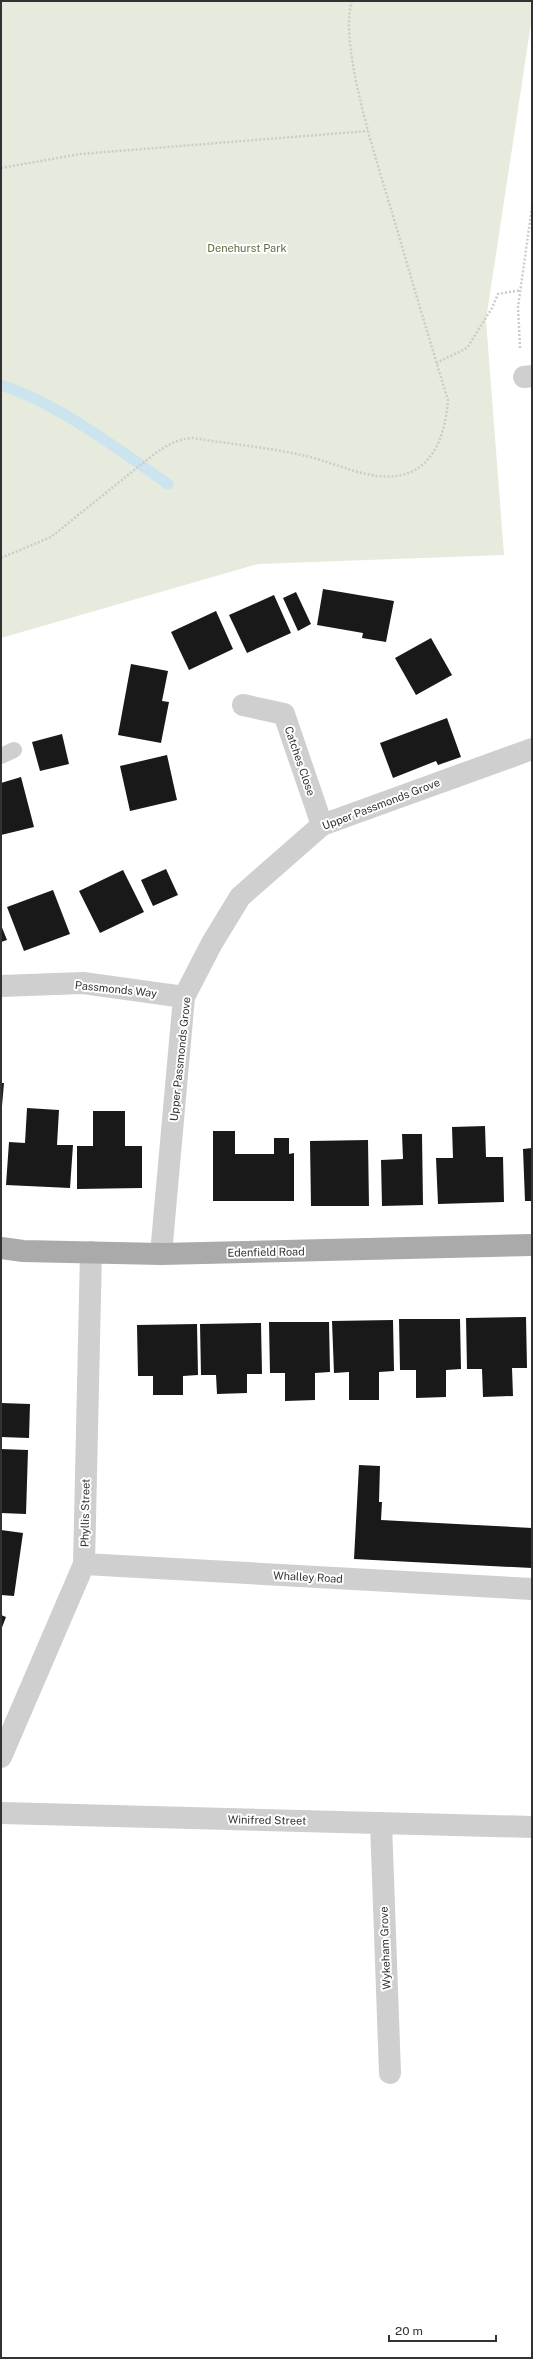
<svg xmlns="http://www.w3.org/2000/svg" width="533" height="2359" font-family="'Public Sans',sans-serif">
<rect width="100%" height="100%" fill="#fff"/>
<path fill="#e6ebdd" d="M1 1H532V17L486 320 504 555 258 564 1 638Z"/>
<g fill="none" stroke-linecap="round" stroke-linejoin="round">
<path stroke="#cce4ee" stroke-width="11" d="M1 385C59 404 118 449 168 484"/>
</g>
<path fill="#191919" d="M323 589 394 601 386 642 362 638 363 633 317 625Z
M296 592 311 624 298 631 283 598Z
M274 595 291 633 247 653 229 615Z
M216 611 233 649 189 670 171 632Z
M431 638 452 675 416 695 395 658Z
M131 664 168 671 162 701 169 702 161 743 118 735Z
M447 718 461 757 438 765 436 761 393 778 380 743Z
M62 734 69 764 40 771 32 742Z
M167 755 177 800 130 811 120 766Z
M21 777 34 827 1 835V783Z
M166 869 178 895 153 906 141 880Z
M123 870 144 912 100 933 79 891Z
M53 890 70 934 24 951 7 907Z
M1 925 7 940 1 942Z
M1 1083H4L2 1106H1Z
M27 1108 59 1110 57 1145H73L70 1188 6 1185 9 1142 25 1143Z
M93 1111H125V1146H142V1188L77 1189V1146H93Z
M485 1126 486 1157H503L504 1202 438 1204 436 1158H453L452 1127Z
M213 1131H235V1154H274V1138H289V1154L294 1153V1201H213Z
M402 1134H422L423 1205 382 1206 381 1160 403 1159Z
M368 1140 369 1206H311L310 1141Z
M532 1148V1201H525L523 1149Z
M526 1317 527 1368H512L513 1396 483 1397 482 1369H467L466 1318Z
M399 1319H460L461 1369 446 1370V1397L416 1398V1370H400Z
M393 1320 394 1371 379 1372V1400H349V1372L334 1373 332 1321Z
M269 1322H329L330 1372 315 1373V1400L285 1401V1373H270Z
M261 1323 262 1374H247V1393L217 1394 216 1375H201L200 1324Z
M197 1324 198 1375 183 1376V1395H153V1376H138L137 1325Z
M1 1403 30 1404 29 1438 1 1437Z
M1 1449 28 1450 26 1514 1 1513Z
M359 1465 380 1466 379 1502H382L381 1520 532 1528V1568L354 1559Z
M1 1530 23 1533 14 1596 1 1595Z
M1 1615 6 1617 1 1630Z"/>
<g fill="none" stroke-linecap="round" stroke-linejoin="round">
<path stroke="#ccc" stroke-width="2.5" stroke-dasharray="2 2" stroke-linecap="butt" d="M1 168 80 154 368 131
M520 348 518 307 532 207
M436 363 467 348 492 308 498 294 521 290
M1 558 51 537 153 455C166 446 176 439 193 438 229 444 266 447 301 455 327 460 352 473 378 476 428 482 445 442 448 400 430 342 413 284 396 226 382 177 337 46 352 1"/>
<path stroke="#cfcfcf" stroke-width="16" d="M1 756 14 750"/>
<path stroke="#cfcfcf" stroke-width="22" d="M524 377 532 376
M243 705 284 714 322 825
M1 986 83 983 184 997
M161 1254 184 997 212 943 240 897 322 825 532 749
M84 1564 532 1589
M1 1757 84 1564 91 1252
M1 1813 532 1827
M381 1823 390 2073"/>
<path stroke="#aaa" stroke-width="22" d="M1 1248 23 1251 161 1254 532 1245"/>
</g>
<g text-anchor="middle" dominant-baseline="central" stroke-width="4" stroke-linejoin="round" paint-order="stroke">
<g font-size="11" fill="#5a6f3d" stroke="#fff">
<text x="247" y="248">Denehurst Park</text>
</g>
<g font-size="11" fill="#323232" stroke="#fff">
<text transform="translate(300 761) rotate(71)">Catches Close</text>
<text transform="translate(381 804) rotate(-21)">Upper Passmonds Grove</text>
<text transform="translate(116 989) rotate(6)">Passmonds Way</text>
<text transform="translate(180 1059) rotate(-84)">Upper Passmonds Grove</text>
<text transform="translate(266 1252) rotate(-1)">Edenfield Road</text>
<text transform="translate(85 1513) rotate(-89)">Phyllis Street</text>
<text transform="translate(308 1577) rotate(3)">Whalley Road</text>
<text transform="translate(267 1820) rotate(1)">Winifred Street</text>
<text transform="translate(385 1948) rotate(-92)">Wykeham Grove</text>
</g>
</g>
<rect width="533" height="2359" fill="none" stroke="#323232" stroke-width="4"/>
<path d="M389 2335v6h107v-6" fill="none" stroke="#323232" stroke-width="2"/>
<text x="395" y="2335" font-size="12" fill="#323232" stroke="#ffffff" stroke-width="3" paint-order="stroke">20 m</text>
</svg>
